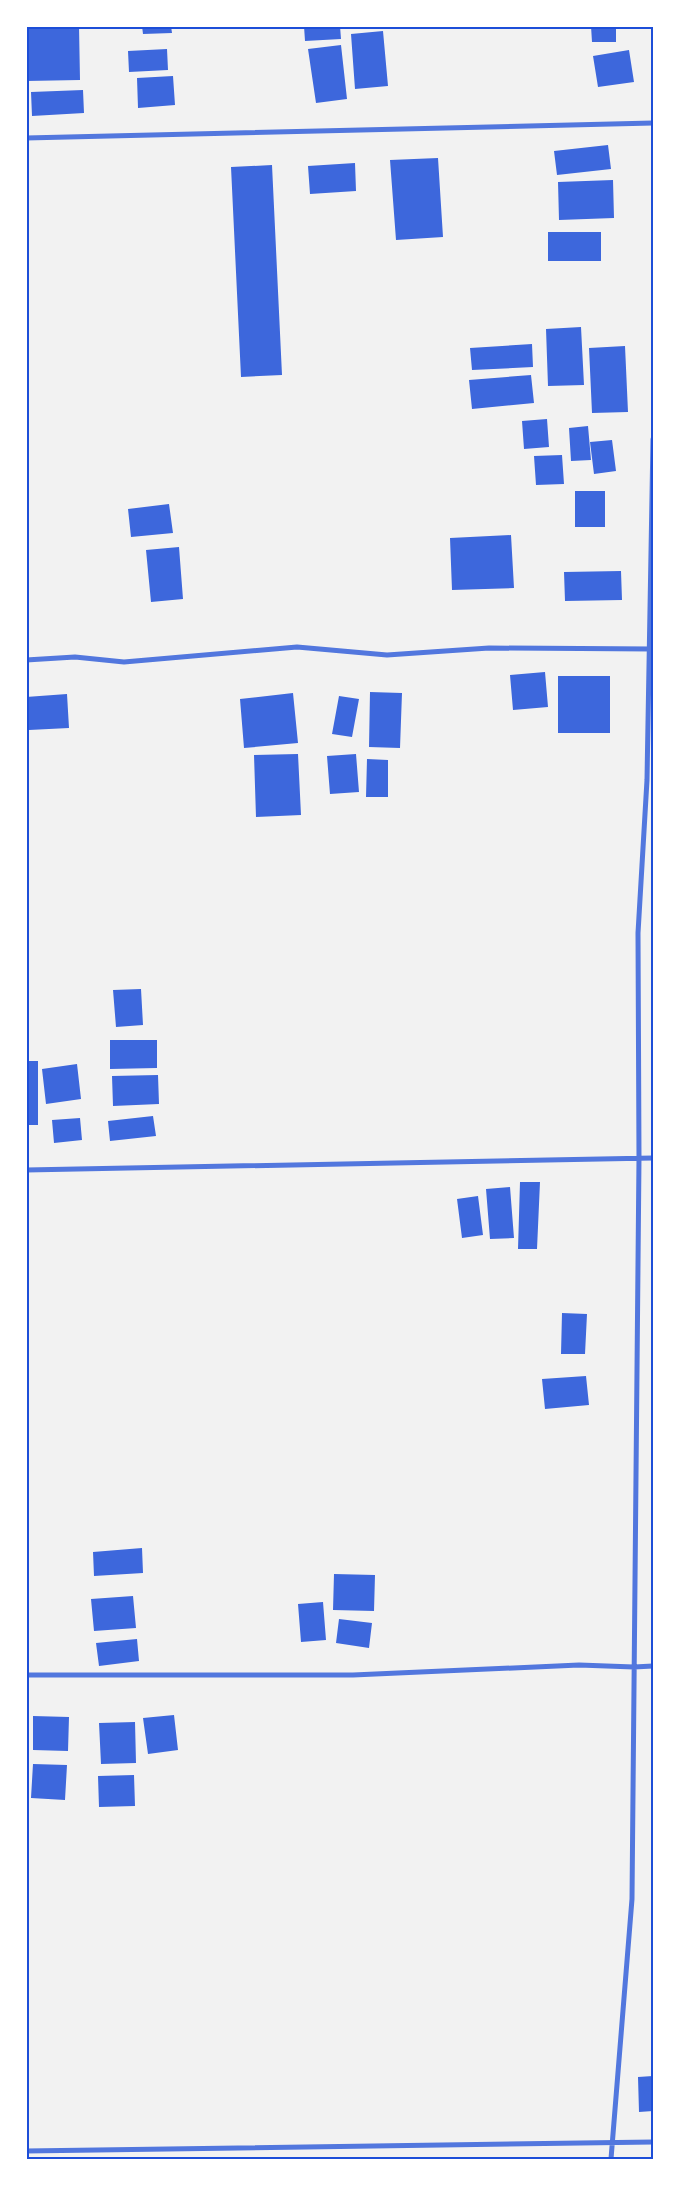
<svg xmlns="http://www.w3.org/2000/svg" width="679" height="2185" font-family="'Work Sans',sans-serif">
<rect width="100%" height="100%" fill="#f2f2f2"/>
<path fill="#3d67dc" d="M26 26H79L80 80 26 81Z
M142 26H171L172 33 143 34Z
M304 26H340L341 39 305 41Z
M591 26H616V42H592Z
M383 31 388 86 355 89 351 34Z
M341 45 347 99 316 103 308 49Z
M167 49 168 70 129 72 128 51Z
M629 50 634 82 598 87 593 56Z
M173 76 175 105 138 108 137 78Z
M83 90 84 113 32 116 31 92Z
M608 145 611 169 557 175 554 151Z
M438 158 443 237 396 240 390 160Z
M355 163 356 191 310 194 308 166Z
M272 165 282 375 241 377 231 167Z
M613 180 614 218 559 220 558 182Z
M548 232H601V261H548Z
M581 327 584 385 548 386 546 329Z
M532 344 533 367 472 370 470 348Z
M625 346 628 412 592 413 589 348Z
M531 375 534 403 472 409 469 380Z
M547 419 549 447 524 449 522 421Z
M588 426 591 460 571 461 569 428Z
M612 440 616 471 594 474 590 442Z
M562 455 564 484 536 485 534 456Z
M575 491H605V527H575Z
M169 504 173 533 131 537 128 509Z
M511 535 514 588 452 590 450 538Z
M179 547 183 599 151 602 146 550Z
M621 571 622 600 565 601 564 572Z
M545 672 548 707 513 710 510 675Z
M558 676H610V733H558Z
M370 692 402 693 400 748 369 747Z
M293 693 298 743 244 748 240 699Z
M67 694 69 728 29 730 26 697Z
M339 696 359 699 352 737 332 734Z
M298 754 301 815 256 817 254 755Z
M356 754 359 792 330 794 327 756Z
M367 759 388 760V797H366Z
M141 989 143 1025 116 1027 113 990Z
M110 1040H157V1068L110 1069Z
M26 1061H38V1125H26Z
M77 1064 81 1099 46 1104 42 1069Z
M158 1075 159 1104 113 1106 112 1076Z
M153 1116 156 1136 110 1141 108 1121Z
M80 1118 82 1140 54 1143 52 1120Z
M520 1182H540L537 1249H518Z
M510 1187 514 1238 490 1239 486 1189Z
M478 1196 483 1235 462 1238 457 1199Z
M562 1313 587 1314 585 1354H561Z
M586 1376 589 1405 545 1409 542 1379Z
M142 1548 143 1573 94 1576 93 1552Z
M334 1574 375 1575 374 1611 333 1610Z
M133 1596 136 1628 94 1631 91 1599Z
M323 1602 326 1640 301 1642 298 1604Z
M339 1619 372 1623 369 1648 336 1643Z
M137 1639 139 1661 99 1666 96 1643Z
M174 1715 178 1750 148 1754 143 1718Z
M33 1716 69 1717 68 1751 33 1750Z
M135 1722 136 1763 101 1764 99 1723Z
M33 1764 67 1765 65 1800 31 1798Z
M134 1775 135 1806 99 1807 98 1776Z
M653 2076V2111L639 2112 638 2077Z"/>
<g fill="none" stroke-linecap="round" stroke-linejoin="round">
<path stroke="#5277de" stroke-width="5" d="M26 138 653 123
M26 660 75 657 124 662 297 647 387 655 489 648 652 649
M26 1170 653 1158
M26 1675H353L579 1665 634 1667 653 1666
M26 2151 653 2142
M611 2159 632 1899 639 1158 638 933 647 780 653 439"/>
</g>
<rect width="679" height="2185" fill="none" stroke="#ffffff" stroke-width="55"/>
<rect x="28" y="28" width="624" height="2130" fill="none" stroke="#1d4ed8" stroke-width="2"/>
</svg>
